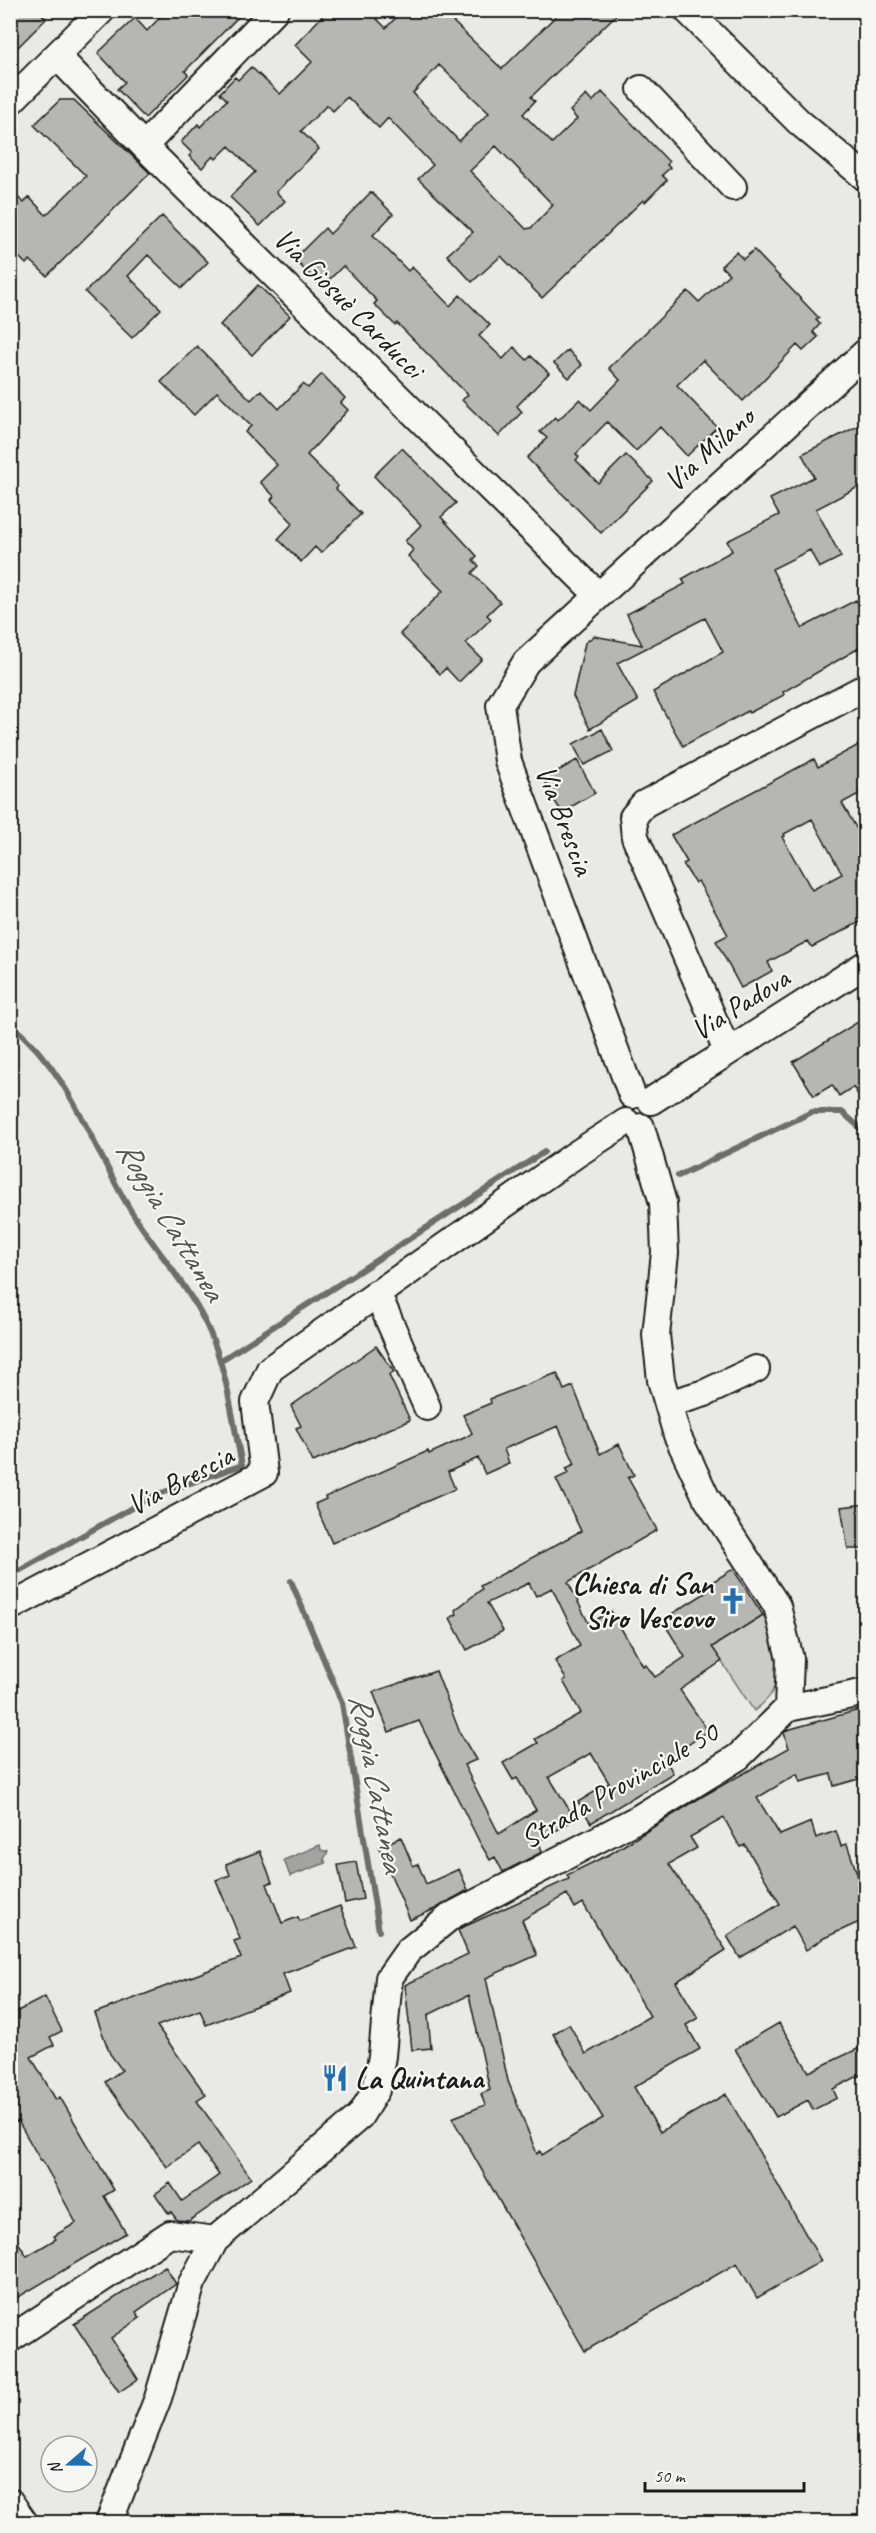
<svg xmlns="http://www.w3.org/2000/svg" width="876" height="2533" font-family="Caveat,sans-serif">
<rect width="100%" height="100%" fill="#e9e9e5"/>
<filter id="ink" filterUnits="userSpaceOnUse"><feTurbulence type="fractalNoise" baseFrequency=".0167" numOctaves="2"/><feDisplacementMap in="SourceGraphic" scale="12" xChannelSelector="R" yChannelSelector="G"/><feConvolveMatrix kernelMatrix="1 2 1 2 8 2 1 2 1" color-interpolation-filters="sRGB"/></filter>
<g filter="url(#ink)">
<path fill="#cbcbc7" stroke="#747472" stroke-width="1.5" d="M763 1615C777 1636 784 1670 771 1694 767 1701 760 1706 754 1711L712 1647Z"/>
<path fill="#a3a3a1" stroke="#6d6d6c" stroke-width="1.5" d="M320 1845 321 1850 328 1852 324 1859 326 1863 290 1876 284 1860Z"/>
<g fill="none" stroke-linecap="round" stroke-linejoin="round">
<path stroke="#6d6d6c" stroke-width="6" d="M10 1024C70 1072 90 1142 128 1206 152 1246 185 1281 206 1324 227 1367 232 1418 242 1465L153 1496 10 1576
M678 1176 812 1112H842L866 1133
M220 1361 544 1152
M291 1581 342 1703 379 1931"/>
</g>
<path fill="#b6b6b3" stroke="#1c1c1c" stroke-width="1.5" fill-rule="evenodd" d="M10 10H38L46 19 10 55Z
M167 10H245L185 71 188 75 145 118 117 89 125 82 98 53 135 18 147 31Z
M328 10H368L386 28 403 10H441L502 69 562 10H621L531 97 535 101 523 114 552 143 577 119 570 111 586 95 592 102 602 92 669 162 667 165 670 168 662 175 667 180 645 202 643 200 542 298 501 256 472 282 447 255 473 232 418 179 433 165 388 118 379 128 347 97 333 111 327 105 301 131 319 149 276 192 285 201 260 226 230 197 255 172 229 146 216 159 213 156 202 168 189 156 192 153 181 142 198 124 200 127 227 100 220 93 235 77 238 80 251 67 280 94 312 62 295 45ZM439 65 489 113 459 141 413 93ZM496 146 553 205 531 228 526 229 470 171Z
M60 100H74L150 173 47 276 30 260 26 264 10 248V190L24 203 29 197 46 215 86 176 34 125Z
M371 192 393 214 373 235 408 271 412 267 450 306 460 295 490 325 479 336 503 359 514 347 527 360 531 356 549 373 517 406 522 412 499 436 462 400 468 395 397 323 395 325 374 304 377 301 343 266 322 287 294 259 325 228 330 234Z
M162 216 208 262 182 288 148 255 128 276 161 309 132 338 85 292Z
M754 250 819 318 816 320 820 324 813 332 818 337 803 351 797 345 743 401 703 360 677 385 717 427 687 456 660 427 636 451 607 422 576 454 579 457 576 460 598 483 626 455 653 481 601 533 527 458 547 438 540 432 555 417 558 420 580 399 591 410 620 380 609 368 688 291 699 302 729 274 721 266 736 252 743 259Z
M258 285 290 316 252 355 220 325Z
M197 346 251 400 261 390 279 409 303 384 308 388 322 374 345 398 341 403 348 410 307 455 338 486 336 489 361 514 321 553 315 547 301 562 278 539 293 523 271 500 274 496 260 482 277 465 245 432 251 426 217 392 194 415 161 382Z
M568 350 582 365 569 378 554 363Z
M866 422V483L816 509 841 557 819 568 810 550 772 569 802 628 856 600 866 617V644L783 692 784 695 749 713 748 711 683 746 653 692 723 652 705 618 617 663 638 701 590 729 573 696 585 643 594 636 642 645 627 614 685 584 682 579 732 551 727 541 779 515 770 499 814 477 802 454Z
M402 448 456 503 441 517 477 556 473 560 479 566 472 573 500 602 487 615 491 619 466 643 482 659 459 682 446 668 440 674 400 634 443 591 408 556 413 550 405 541 421 525 374 476Z
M602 729 613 751 584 765 573 744Z
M866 741V790L842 803 866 845V919L812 947 808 941 768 962 772 971 741 988 716 941 728 935 698 881 695 883 683 864 687 862 671 835 814 759 818 767ZM812 819 842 874 812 890 782 837 785 836 784 834Z
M577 760 595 793 562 812 546 788 548 787 544 779Z
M866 1017V1107L853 1087 839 1096 832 1085 814 1096 793 1062Z
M376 1346 394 1372 389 1375 410 1420 313 1462 296 1428 301 1426 291 1406Z
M557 1373 564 1390 573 1386 600 1454 619 1444 634 1475 628 1478 657 1530 568 1582 589 1624 611 1611 643 1666 645 1664 655 1677 685 1657 662 1620 707 1592 704 1587 733 1569 763 1615 712 1647 722 1661 680 1690 708 1731 666 1760 673 1773 591 1823 578 1802 609 1783 591 1753 549 1777 575 1819 539 1841 542 1852 503 1872 495 1857 490 1860 480 1843 419 1721 389 1732 373 1692 436 1671 460 1733 476 1760 464 1765 499 1834 536 1810 517 1778 513 1780 503 1763 538 1743 535 1739 581 1713 563 1681 566 1679 555 1661 580 1646 552 1588 536 1596 529 1583 487 1603 503 1631 467 1650 450 1618 457 1614 455 1610 482 1589 480 1586 581 1531 556 1479 569 1473 566 1468 575 1464 558 1426 504 1449 509 1463 485 1474 478 1458 448 1472 455 1489 332 1543 315 1504 326 1499 325 1497 428 1451 429 1454 466 1437 472 1433 463 1415 491 1403 490 1399Z
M866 1504V1549H848L841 1507Z
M866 1708V1777L834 1786 831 1774 800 1782 797 1774 757 1798 780 1835 811 1822 816 1838 836 1831 841 1846 847 1844 866 1900V1919L824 1938 806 1950 793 1926 740 1958 727 1936 780 1904 745 1845 740 1847 724 1818 690 1837 697 1848 669 1864 726 1950 676 1982 698 2018 686 2025 700 2049 634 2087 660 2132 726 2094 821 2261 757 2298 737 2263 585 2351 452 2118 485 2105 481 2094 490 2090 469 1995 428 2015 431 2048 412 2050 405 1985 468 1954 458 1930 459 1929 569 1879 567 1875 610 1854 703 1796 789 1748 784 1733 787 1730ZM567 1894 575 1908 583 1903 650 2016 586 2054 569 2024 553 2034 603 2118 542 2155 540 2151 537 2154 508 2081 486 1978 537 1955 522 1920Z
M401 1837 413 1866 418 1864 426 1884 459 1869 468 1890 437 1908 410 1920 379 1847Z
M260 1851 272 1882 267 1884 282 1923 298 1917 300 1921 340 1906 356 1947 283 1974 290 1993 206 2025 200 2010 157 2026 206 2095 197 2101 251 2178 189 2221 177 2220 171 2212 169 2214 155 2194 170 2183 182 2201 219 2175 198 2145 167 2167 105 2082 122 2070 110 2054 95 2013 241 1958 234 1941 240 1939 216 1880 230 1875 226 1864Z
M356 1862 363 1899 345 1903 338 1865Z
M45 1997 62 2031 50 2037 54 2045 31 2057 56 2100 60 2097 114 2190 104 2196 126 2233 10 2302V2230L27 2256 56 2239 54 2236 76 2223 42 2160 41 2161 18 2121 10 2126V2015Z
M779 2023 809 2072 866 2045V2072L833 2089 837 2098 813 2110 808 2100 776 2117 735 2049Z
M165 2266 176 2284 136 2312 140 2318 111 2338 138 2379 119 2392 74 2324Z"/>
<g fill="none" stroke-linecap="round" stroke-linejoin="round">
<defs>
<path id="minor" d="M687 10 799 122 866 178
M57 56 144 146 597 594
M641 89 733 187
M10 102 102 10
M144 146 275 10
M727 1051 635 837 633 817 644 804 866 687
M632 1095 508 761 500 705 526 662 866 352
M651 1101 866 964
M377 1293 427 1407
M668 1404 705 1393 756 1369
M10 1607 264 1473 255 1402 270 1369 575 1155 626 1122
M788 1708 866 1692
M10 2339 170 2234 215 2240
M10 2502 24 2522
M109 2522 158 2398 192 2283 215 2240 360 2116 376 2090 382 2056 389 1978 408 1951 451 1916 639 1818 738 1757 788 1708 790 1659 777 1606 706 1497 677 1435 661 1380 656 1335 665 1253 663 1203 641 1127"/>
</defs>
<use href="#minor" stroke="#1c1c1c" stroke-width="30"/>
<use href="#minor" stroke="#f6f6f2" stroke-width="26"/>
</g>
</g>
<defs>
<symbol id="church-bare" viewBox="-9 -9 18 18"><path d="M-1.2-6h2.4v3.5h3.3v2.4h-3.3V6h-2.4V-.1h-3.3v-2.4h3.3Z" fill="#1f6fb2" stroke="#f6f6f2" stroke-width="2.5" paint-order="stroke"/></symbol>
<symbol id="restaurant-bare" viewBox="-9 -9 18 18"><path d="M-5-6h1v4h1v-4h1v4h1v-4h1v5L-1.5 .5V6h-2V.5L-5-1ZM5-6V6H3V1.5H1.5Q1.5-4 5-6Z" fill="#1f6fb2" stroke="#f6f6f2" stroke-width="2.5" paint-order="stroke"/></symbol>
</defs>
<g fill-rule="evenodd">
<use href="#church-bare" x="714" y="1582" width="38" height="38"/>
<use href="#restaurant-bare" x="316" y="2059" width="38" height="38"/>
</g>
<g text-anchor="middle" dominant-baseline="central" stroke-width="4.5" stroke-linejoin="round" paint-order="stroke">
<g font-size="30" fill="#1c1c1c" stroke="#f6f6f2">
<text transform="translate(349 303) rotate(45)">Via Giosuè Carducci</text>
<text transform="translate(709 449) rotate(-42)">Via Milano</text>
<text transform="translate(565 820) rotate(69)">Via Brescia</text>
<text transform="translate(740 1004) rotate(-32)">Via Padova</text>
<text transform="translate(180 1480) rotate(-28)">Via Brescia</text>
<text transform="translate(619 1785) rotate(-30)">Strada Provinciale 50</text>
</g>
<g font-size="30" font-weight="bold" fill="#1c1c1c" stroke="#f6f6f2" text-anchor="end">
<text x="713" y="1584">Chiesa di San<tspan x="713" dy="34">Siro Vescovo</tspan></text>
<text x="355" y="2078" text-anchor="start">La Quintana</text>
</g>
<g font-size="32" font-style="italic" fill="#525251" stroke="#f6f6f2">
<text transform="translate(171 1220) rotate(59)">Roggia Cattanea</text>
<text transform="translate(377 1783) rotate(79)">Roggia Cattanea</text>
</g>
</g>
<rect width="876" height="2533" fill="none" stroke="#f6f6f2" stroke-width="36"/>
<rect x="18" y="18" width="840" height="2497" fill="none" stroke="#1c1c1c" stroke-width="2" filter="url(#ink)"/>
<g transform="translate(69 2464) rotate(250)"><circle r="28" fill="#f6f6f2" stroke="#9f9f9c" stroke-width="1.5"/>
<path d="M0-4.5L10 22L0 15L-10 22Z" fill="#1f6fb2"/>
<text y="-9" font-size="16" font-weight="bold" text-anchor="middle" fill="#1c1c1c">N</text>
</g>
<path d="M645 2482v9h159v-9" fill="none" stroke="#1c1c1c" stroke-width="3"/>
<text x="654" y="2482" font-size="18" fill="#1c1c1c" stroke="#f6f6f2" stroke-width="4.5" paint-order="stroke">50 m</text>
</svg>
